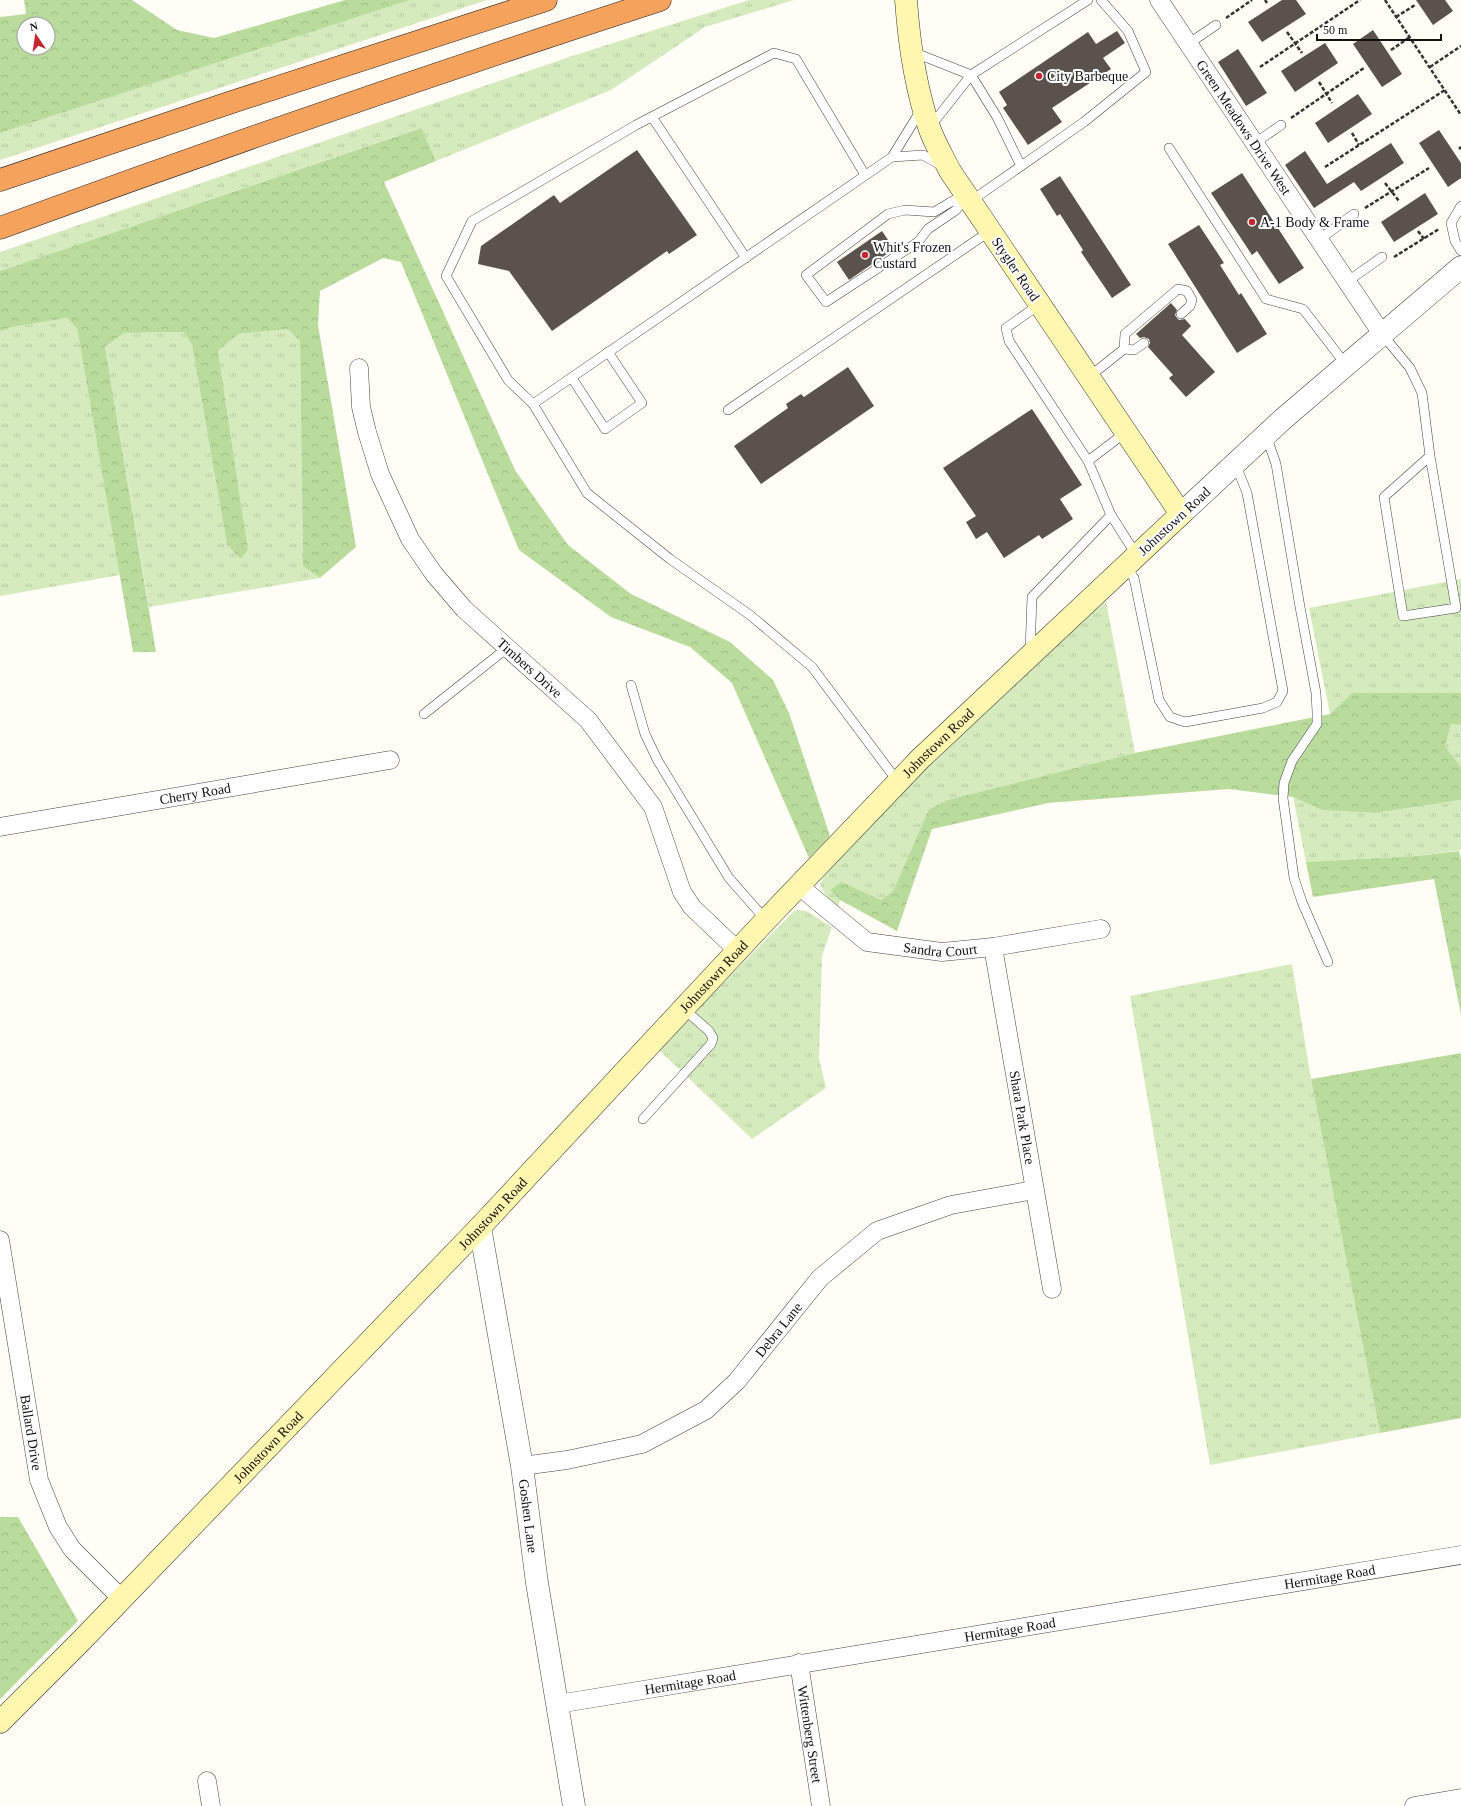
<svg xmlns="http://www.w3.org/2000/svg" width="1461" height="1806" font-family="Georgia,serif">
	<defs>
		<pattern id="grass-tufts" width="24" height="20" patternUnits="userSpaceOnUse"><rect width="24" height="20" fill="#d5ebbd"/><path d="M3 7l-1-3M5 7V3M7 7l1-3M15 17l-1-3M17 17v-4M19 17l1-3" fill="none" stroke="#b6c8a1"/></pattern>
		<pattern id="forest-crowns" width="20" height="18" patternUnits="userSpaceOnUse"><rect width="20" height="18" fill="#b9dc9c"/><path d="M2 6a3 3 0 1 1 6 0M12 15a3 3 0 1 1 6 0" fill="none" stroke="#9ebc85"/></pattern>
	</defs>
	<rect width="100%" height="100%" fill="#fffdf5"/>
	<g fill="url(#grass-tufts)">
		<polygon points="410,0 487,0 0,160 0,133"/>
		<polygon points="749,0 794,0 705,27 611,90 436,161 420,128 0,271 0,252 572,56"/>
		<polygon points="67,318 77,328 120,575 0,596 0,331 13,327"/>
		<polygon points="288,329 300,341 303,566 320,578 149,607 105,347 124,333 184,332 192,345 227,545 241,559 248,550 218,351 238,334"/>
		<polygon points="1461,579 1461,693 1352,693 1330,714 1309,608"/>
		<polygon points="1106,601 1135,753 947,800 929,809 893,891 881,901 841,882 830,890 840,900 837,910 825,894 820,884 825,875 904,788 969,724"/>
		<polygon points="1451,724 1461,725 1461,767 1445,746"/>
		<polygon points="1293,797 1322,810 1375,813 1461,800 1461,850 1417,856 1306,862"/>
		<polygon points="795,910 806,911 832,927 822,956 819,1058 826,1088 752,1139 658,1049"/>
		<polygon points="1292,964 1311,1079 1380,1433 1210,1465 1130,996"/>
	</g>
	<g fill="url(#forest-crowns)" fill-rule="evenodd">
		<path d="M24 0H132L177 30 214 38 345 0H410L0 133V17L26 14ZM24 24H48V48H24Z"/>
		<polygon points="421,128 436,161 384,182 515,470 568,545 631,594 730,642 773,680 789,713 830,836 809,858 732,683 690,647 611,617 519,550 401,262 383,258 320,291 318,325 356,547 320,578 303,566 300,341 288,329 238,334 218,351 248,550 241,559 227,545 192,345 184,332 124,333 105,347 156,652 133,652 77,328 67,318 13,327 0,331 0,271"/>
		<polygon points="1352,693 1461,693 1461,725 1451,724 1445,746 1461,767 1461,800 1375,813 1322,810 1293,797 1229,789 1048,803 932,829 897,931 840,900 830,890 841,882 881,900 893,891 929,809 947,800 1135,753 1330,714"/>
		<polygon points="1459,851 1461,860 1461,1015 1434,879 1313,897 1306,862 1417,856"/>
		<polygon points="1461,1053 1461,1418 1380,1433 1311,1079"/>
		<polygon points="0,1517 18,1517 78,1621 0,1699"/>
	</g>
	<g fill="#5a524d">
		<polygon points="1282,0 1296,0 1306,14 1262,42 1248,22"/>
		<polygon points="1416,0 1445,0 1453,11 1433,25"/>
		<polygon points="1373,30 1402,74 1382,87 1353,44"/>
		<polygon points="1117,31 1125,43 1103,58 1111,69 1052,108 1062,122 1028,145 1003,108 1007,105 999,92 1088,32 1096,44"/>
		<polygon points="1325,43 1338,63 1295,92 1281,71"/>
		<polygon points="1238,49 1267,93 1246,106 1218,62"/>
		<polygon points="1358,94 1372,114 1328,143 1315,123"/>
		<polygon points="1439,130 1461,163 1461,178 1448,187 1419,143"/>
		<polygon points="1391,143 1404,163 1361,191 1354,182 1314,208 1285,165 1305,151 1327,184"/>
		<polygon points="637,150 697,235 669,254 667,251 552,331 509,271 478,264 481,246 554,195 560,203"/>
		<polygon points="1242,173 1304,268 1279,284 1257,251 1252,255 1211,193"/>
		<polygon points="1060,176 1131,285 1112,298 1081,252 1083,250 1060,214 1057,216 1040,189"/>
		<polygon points="1425,193 1438,214 1394,242 1381,222"/>
		<polygon points="1199,225 1224,263 1220,265 1239,295 1241,293 1267,334 1237,353 1168,244"/>
		<polygon points="882,231 894,249 849,280 837,262"/>
		<polygon points="1171,303 1177,310 1175,315 1177,318 1179,320 1185,319 1191,326 1182,335 1215,372 1186,397 1169,378 1173,375 1148,347 1150,343 1149,339 1144,337 1140,338 1136,334"/>
		<polygon points="848,367 874,406 761,484 734,446 788,408 786,404 801,394 804,397"/>
		<polygon points="1032,409 1082,485 1060,499 1073,519 1042,539 1039,535 1004,558 987,532 976,539 966,522 976,516 943,468"/>
	</g>
	<g fill="none" stroke-linecap="round" stroke-linejoin="round">
		<defs>
			<g id="service">
				<polyline points="1188,44 1216,25"/>
				<polyline points="913,52 971,75 997,117 1021,166"/>
				<polyline points="652,117 746,258"/>
				<polyline points="930,127 971,75 1088,0"/>
				<polyline points="1255,143 1281,125"/>
				<polyline points="1169,148 1266,299 1303,309 1346,365"/>
				<polyline points="892,157 923,155 942,166"/>
				<polyline points="865,175 796,59 774,53 636,125 472,221 446,276 508,380 533,404 892,157 921,110"/>
				<polyline points="955,200 959,206 956,210 928,229 918,242 826,302 806,275 888,214 905,210 934,212 966,193"/>
				<polyline points="971,201 1084,122 1146,72 1128,31 1101,0"/>
				<polyline points="1461,206 1451,223 1455,241 1461,251"/>
				<polyline points="1320,239 1354,214"/>
				<polyline points="1348,281 1382,257"/>
				<polyline points="1040,304 1006,328 1009,341 1088,461 1111,515"/>
				<polyline points="1382,334 1410,368 1422,393 1430,456 1384,497 1403,616 1456,608 1430,456"/>
				<polyline points="1144,343 1134,350 1124,349 1125,334 1178,289 1187,291 1192,300 1190,306 1181,314"/>
				<polyline points="1089,377 1124,349"/>
				<polyline points="572,378 605,429 642,403 608,352"/>
				<polyline points="533,404 587,493 670,559 750,615 812,667 898,782"/>
				<polyline points="728,410 990,231"/>
				<polyline points="1266,435 1276,464 1300,607 1316,693 1317,712 1317,724 1292,761 1284,783 1283,798 1294,878 1302,902 1328,962"/>
				<polyline points="1088,461 1126,432"/>
				<polyline points="1126,566 1134,578 1159,700 1170,717 1185,722 1263,708 1277,702 1283,691 1247,493 1235,463"/>
				<polyline points="1030,652 1032,597 1111,515 1137,556"/>
				<polyline points="631,685 645,734 658,761 729,878 766,920"/>
				<polyline points="424,714 507,648"/>
				<polyline points="643,1119 711,1044 713,1038 709,1031 684,1009"/>
			</g>
			<g id="minor">
				<path id="s1" d="M1159 0 1382 334"/>
				<path id="s2" d="M359 368 361 407 367 432 380 474 410 539 434 574 464 609 588 720 653 807 682 892 692 907 738 951"/>
				<path id="s3" d="M0 827 390 760"/>
				<path id="s4" d="M799 886 867 942 942 952 993 947 1101 929"/>
				<path id="s5" d="M993 947 1052 1289"/>
				<path id="s6" d="M0 1240 39 1480 58 1527 72 1549 121 1598"/>
				<path id="s7" d="M522 1466 567 1460 642 1444 706 1410 737 1381 820 1278 877 1231 951 1205 1034 1190"/>
				<path id="s8" d="M799 1663 821 1806"/>
				<path id="s9" d="M558 1704 1461 1555"/>
				<polyline points="207,1781 211,1806"/>
				<polyline points="1414,1806 1461,1798"/>
			</g>
			<g id="tertiary">
				<polyline points="1181,514 1283,419 1461,267"/>
				<path id="s10" d="M480 1227 522 1466 537 1583 574 1806"/>
			</g>
			<g id="secondary">
				<path id="s11" d="M0 1722 82 1640 480 1227 766 920 920 759 1181 514 950 171C943 157 934 142 929 127 915 86 909 42 906 0"/>
			</g>
			<g id="motorway">
				<polyline points="0,180 232,102 546,0"/>
				<path d="M0 228C218 148 438 72 660 0"/>
			</g>
		</defs>
		<use href="#service" stroke="#444" stroke-width="10"/>
		<use href="#minor" stroke="#444" stroke-width="19"/>
		<use href="#tertiary" stroke="#444" stroke-width="23"/>
		<use href="#secondary" stroke="#333" stroke-width="23"/>
		<use href="#motorway" stroke="#222" stroke-width="23"/>
		<g stroke="#333" stroke-width="2.5" stroke-dasharray="4 2" stroke-linecap="butt">
			<polyline points="1265,0 1267,3"/>
			<polyline points="1385,0 1461,115"/>
			<polyline points="1396,17 1415,5"/>
			<polyline points="1226,18 1252,0"/>
			<polyline points="1287,32 1302,53"/>
			<polyline points="1391,50 1410,37"/>
			<polyline points="1260,67 1360,0"/>
			<polyline points="1430,67 1461,46"/>
			<polyline points="1319,82 1332,103"/>
			<polyline points="1291,118 1364,68"/>
			<polyline points="1352,133 1359,145"/>
			<polyline points="1459,149 1461,147"/>
			<polyline points="1325,167 1445,90"/>
			<polyline points="1385,183 1399,201"/>
			<polyline points="1365,208 1429,168"/>
			<polyline points="1418,231 1424,239"/>
			<polyline points="1394,257 1439,229"/>
		</g>
		<use href="#service" stroke="#fff" stroke-width="9"/>
		<use href="#minor" stroke="#fff" stroke-width="18"/>
		<use href="#tertiary" stroke="#fff" stroke-width="22"/>
		<use href="#secondary" stroke="#fff6b0" stroke-width="22"/>
		<use href="#motorway" stroke="#f5a25d" stroke-width="22"/>
	</g>
	<g fill="#c4262e" stroke="#fff" stroke-width="1.5">
		<circle cx="1039" cy="76" r="4"/>
		<circle cx="1252" cy="222" r="4"/>
		<circle cx="865" cy="255" r="4"/>
	</g>
	<g text-anchor="middle" stroke-width="4" stroke-linejoin="round" paint-order="stroke">
		<g font-size="14" fill="#111" stroke="#fff" text-anchor="start">
			<text x="1047" y="81">City Barbeque</text>
			<text x="1260" y="227">A-1 Body &amp; Frame</text>
			<text x="873" y="252">Whit's Frozen<tspan x="873" dy="16">Custard</tspan></text>
		</g>
		<g font-size="14" fill="#111" stroke="#fff">
			<text dy="5" stroke="none"><textPath href="#s1" startOffset="153">Green Meadows Drive West</textPath></text>
			<text transform="translate(1016 269) rotate(56)" y="5">Stygler Road</text>
			<text transform="translate(1174 521) rotate(-43)" y="5">Johnstown Road</text>
			<text dy="5" stroke="none"><textPath href="#s2" startOffset="357">Timbers Drive</textPath></text>
			<text dy="5" stroke="none"><textPath href="#s11" startOffset="1356">Johnstown Road</textPath></text>
			<text dy="5" stroke="none"><textPath href="#s3" startOffset="198">Cherry Road</textPath></text>
			<text dy="5" stroke="none"><textPath href="#s4" startOffset="162">Sandra Court</textPath></text>
			<text dy="5" stroke="none"><textPath href="#s11" startOffset="1032">Johnstown Road</textPath></text>
			<text dy="5" stroke="none"><textPath href="#s5" startOffset="173">Shara Park Place</textPath></text>
			<text dy="5" stroke="none"><textPath href="#s11" startOffset="708">Johnstown Road</textPath></text>
			<text dy="5" stroke="none"><textPath href="#s7" startOffset="303">Debra Lane</textPath></text>
			<text dy="5" stroke="none"><textPath href="#s6" startOffset="195">Ballard Drive</textPath></text>
			<text dy="5" stroke="none"><textPath href="#s11" startOffset="384">Johnstown Road</textPath></text>
			<text dy="5" stroke="none"><textPath href="#s10" startOffset="293">Goshen Lane</textPath></text>
			<text dy="5" stroke="none"><textPath href="#s9" startOffset="782">Hermitage Road</textPath></text>
			<text dy="5" stroke="none"><textPath href="#s9" startOffset="458">Hermitage Road</textPath></text>
			<text dy="5" stroke="none"><textPath href="#s9" startOffset="134">Hermitage Road</textPath></text>
			<text dy="5" stroke="none"><textPath href="#s8" startOffset="72">Wittenberg Street</textPath></text>
		</g>
	</g>
	<g transform="translate(36 36) rotate(347)"><circle r="19" fill="#ffffff" stroke="#a0a0a0"/>
	<path d="M0-3L7 15L0 10L-7 15Z" fill="#c4262e"/>
	<text y="-6" font-size="11" font-weight="bold" text-anchor="middle" fill="#111111">N</text>
	</g>
	<path d="M1317 34v6h124v-6" fill="none" stroke="#111111" stroke-width="2"/>
	<text x="1323" y="34" font-size="12" fill="#111111" stroke="#ffffff" stroke-width="3" paint-order="stroke">50 m</text>
</svg>
